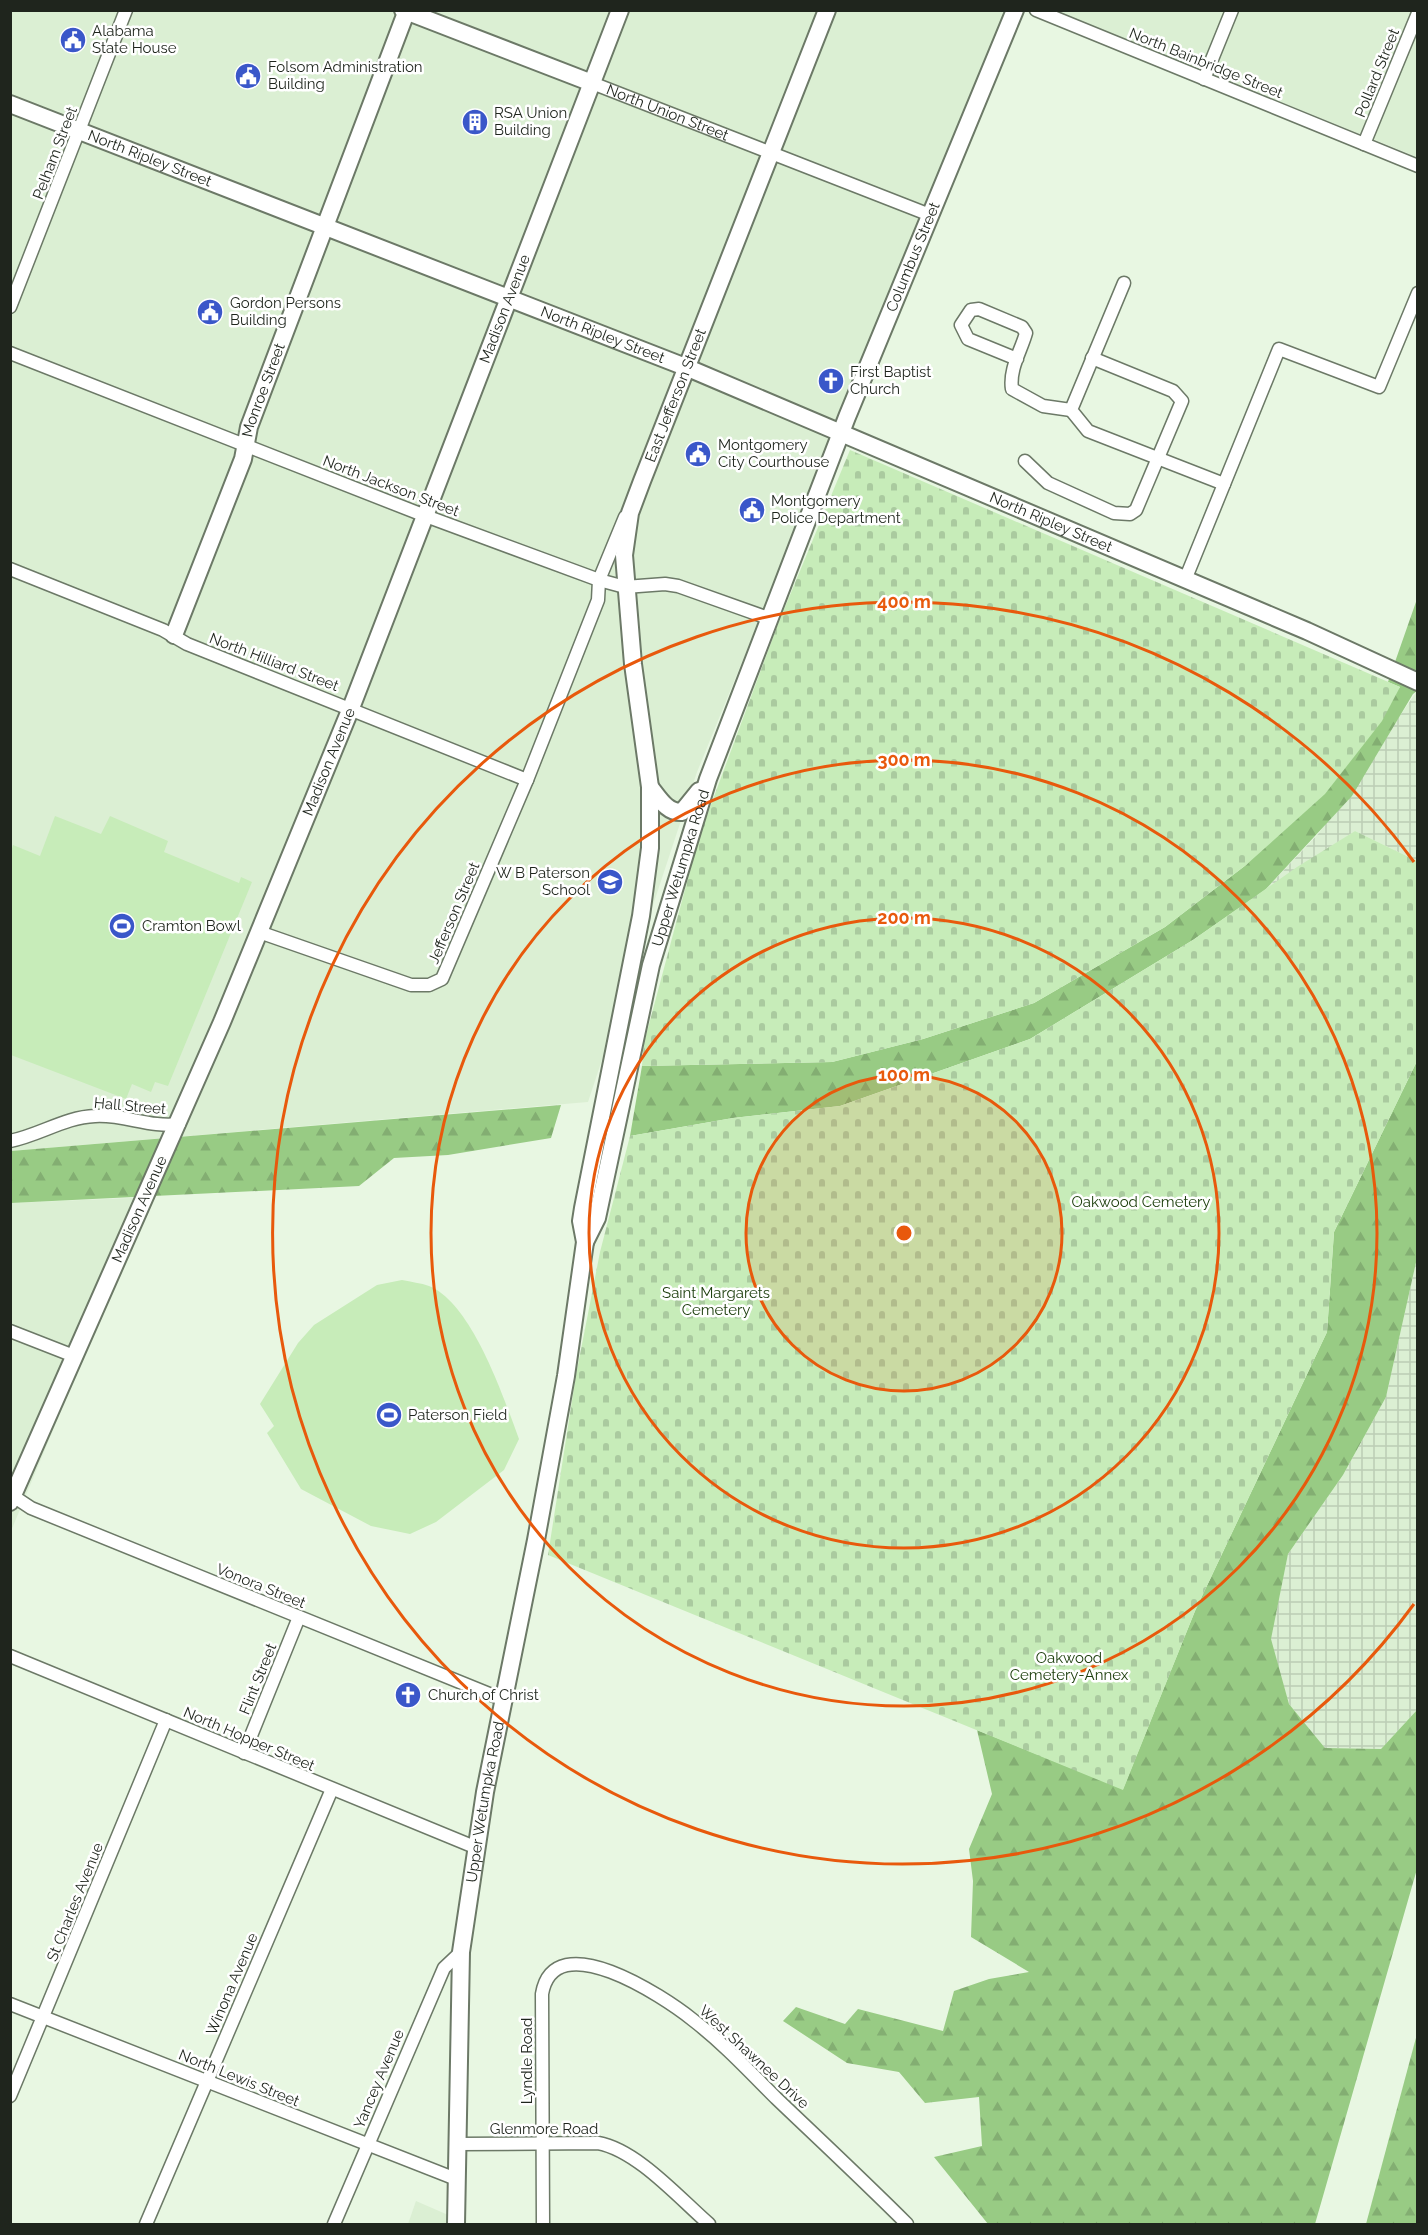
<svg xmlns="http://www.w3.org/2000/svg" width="1428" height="2235" font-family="Raleway,sans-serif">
	<defs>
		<pattern id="industrial-grid" width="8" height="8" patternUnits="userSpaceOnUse" patternTransform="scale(1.5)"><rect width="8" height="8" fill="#dbefd3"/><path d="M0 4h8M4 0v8" fill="none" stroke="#bccdb5"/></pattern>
		<pattern id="forest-firs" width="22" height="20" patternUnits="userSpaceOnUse" patternTransform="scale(1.5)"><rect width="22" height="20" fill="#98cb84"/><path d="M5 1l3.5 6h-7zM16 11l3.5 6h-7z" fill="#83ae72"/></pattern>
		<pattern id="cemetery-stones" width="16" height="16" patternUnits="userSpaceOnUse" patternTransform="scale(1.5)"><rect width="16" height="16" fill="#c7ecb9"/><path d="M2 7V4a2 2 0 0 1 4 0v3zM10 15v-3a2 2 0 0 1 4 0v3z" fill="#aaca9f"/></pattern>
	</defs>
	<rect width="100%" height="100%" fill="#e8f7e2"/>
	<g fill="#dbefd3">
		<polygon points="11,11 1008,11 697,772 588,1102 11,1151"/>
		<polygon points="1056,11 1417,11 1417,157"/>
		<polygon points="155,1197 61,1411 11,1531 11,1203"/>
		<polygon points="416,2201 462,2221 462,2224 408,2224"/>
	</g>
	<g fill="url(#industrial-grid)">
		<polygon points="1417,691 1417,861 1355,831 1265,890 1319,833"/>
		<polygon points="1417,1258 1417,1710 1381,1749 1325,1748 1289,1704 1270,1640 1288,1554 1343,1475 1386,1397"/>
	</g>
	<g fill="url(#forest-firs)">
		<polygon points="1417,599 1417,691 1413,694 1352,796 1265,890 1193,940 1030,1039 840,1106 733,1118 630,1136 642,1066 832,1062 923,1039 1034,1003 1165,927 1246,865 1400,687 1388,682"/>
		<polygon points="1417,1061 1417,1258 1386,1397 1343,1475 1288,1554 1271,1639 1289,1704 1325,1748 1381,1749 1417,1710 1417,1869 1315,2224 988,2224 934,2157 982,2146 979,2097 925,2103 899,2072 847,2063 783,2021 796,2007 845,2024 858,2009 943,2031 954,1991 989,1979 1029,1972 971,1937 973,1881 969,1849 992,1794 977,1730 1123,1789 1195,1611 1327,1332 1334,1232"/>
		<polygon points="561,1105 551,1138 448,1155 394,1158 359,1186 11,1203 11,1151"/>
		<polygon points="1417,2034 1417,2224 1366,2224"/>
	</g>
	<g fill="url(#cemetery-stones)">
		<polygon points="850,450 1400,687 1382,721 1325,794 1246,865 1165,927 1034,1003 923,1039 832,1062 642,1066 644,1043 699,837 778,624"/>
		<polygon points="1355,831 1417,861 1417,1061 1334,1232 1327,1332 1195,1611 1123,1790 548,1555 576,1375 600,1252 630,1136 733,1118 840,1106 1030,1039 1193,940 1297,867"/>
	</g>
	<g fill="#c7ecb9">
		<polygon points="55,816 101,834 110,816 168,841 164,852 239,883 241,877 252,882 168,1086 155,1082 151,1092 132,1084 126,1099 11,1055 11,852 13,845 40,856"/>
		<path d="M402 1280C411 1282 421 1283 429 1286 472 1303 504 1398 519 1439L504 1470 436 1522 410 1534 371 1526 301 1489 267 1433 274 1426 260 1404 298 1343 314 1325 377 1285Z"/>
	</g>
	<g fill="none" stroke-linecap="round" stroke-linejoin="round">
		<defs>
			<g id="street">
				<polyline points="1036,10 1418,166"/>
				<polyline points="1204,79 1232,10"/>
				<path id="s1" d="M592 83 930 215"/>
				<polyline points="1364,144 1418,13"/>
				<polyline points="1124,283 1071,410 1088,431 1224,484"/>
				<polyline points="10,307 126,10"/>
				<polyline points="10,353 423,515 599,580 625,587 665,584 678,586 768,618"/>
				<path d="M1017 359 968 339 961 325 971 310 979 309 1022 327 1026 333C1021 351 1009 369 1012 389L1043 406 1071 410"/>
				<polyline points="1025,461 1048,483 1114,513 1130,514 1136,510 1182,401 1173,391 1092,358"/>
				<polyline points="10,569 163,630 187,644 527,780"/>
				<polyline points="1185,580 1279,349 1379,387 1418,293"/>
				<polyline points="259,932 411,985 429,985 442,979 527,780 598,600 599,580 625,517"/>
				<path d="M10 1141C40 1135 65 1117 95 1116 124 1114 150 1128 179 1124"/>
				<polyline points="10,1331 74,1356"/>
				<polyline points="10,1494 31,1508 504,1700"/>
				<polyline points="10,1656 477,1848"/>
				<polyline points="244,1753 299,1617"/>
				<polyline points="10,2004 456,2179"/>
				<polyline points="10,2096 166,1720"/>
				<path d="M458 2144 598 2143C637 2150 679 2198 709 2224"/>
				<polyline points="146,2224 332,1789"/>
				<polyline points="334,2224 444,1968 461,1952"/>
				<path d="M543 2224 542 1994C554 1924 663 1996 693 2020 723 2043 749 2071 776 2098 820 2140 864 2181 907 2224"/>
			</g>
			<g id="secondary">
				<polyline points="403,10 592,83"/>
				<path id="s2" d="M10 104 688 368 1307 631 1418 682"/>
				<path id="s3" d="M174 635 243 459 249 427 407 10"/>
				<path d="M650 787C659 798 667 813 682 812L699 791"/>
				<path id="s4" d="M585 1242 597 1218 651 965 708 779 847 417 1015 10"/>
				<path id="s5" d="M10 1502 222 1022 351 708 620 10"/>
				<path id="s6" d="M456 2224 461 1952 485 1792 536 1540 566 1376 585 1242 581 1221 583 1208 641 916 650 848V787L633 664 624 555 630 513 642 481 827 10"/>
			</g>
		</defs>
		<use href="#street" stroke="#6c7967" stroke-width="15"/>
		<use href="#secondary" stroke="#6c7967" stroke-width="20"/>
		<use href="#street" stroke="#fff" stroke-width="12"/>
		<use href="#secondary" stroke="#fff" stroke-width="16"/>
	</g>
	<circle cx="904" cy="1233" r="158" fill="#e8590c" fill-opacity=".12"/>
	<g fill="none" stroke="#e8590c" stroke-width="3">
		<circle cx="904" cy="1233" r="158"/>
		<circle cx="904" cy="1233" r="315"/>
		<circle cx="904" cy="1233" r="473"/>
		<path d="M1414 1604A631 631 0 1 1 1414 862"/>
	</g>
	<defs>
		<symbol id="civic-disc" viewBox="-11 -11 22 22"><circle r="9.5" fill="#3a57c9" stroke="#fff"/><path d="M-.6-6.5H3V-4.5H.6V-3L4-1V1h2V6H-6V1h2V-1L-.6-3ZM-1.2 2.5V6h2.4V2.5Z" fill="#fff"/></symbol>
		<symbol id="building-disc" viewBox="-11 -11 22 22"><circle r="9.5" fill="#3a57c9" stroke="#fff"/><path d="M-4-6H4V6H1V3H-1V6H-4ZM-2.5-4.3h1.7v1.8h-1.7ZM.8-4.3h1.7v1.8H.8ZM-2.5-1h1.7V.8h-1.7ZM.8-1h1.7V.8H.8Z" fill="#fff"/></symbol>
		<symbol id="church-disc" viewBox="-11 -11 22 22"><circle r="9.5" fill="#3a57c9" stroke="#fff"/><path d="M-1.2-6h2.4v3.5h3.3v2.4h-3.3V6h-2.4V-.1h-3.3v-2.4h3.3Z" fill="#fff"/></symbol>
		<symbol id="school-disc" viewBox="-11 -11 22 22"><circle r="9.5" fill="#3a57c9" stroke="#fff"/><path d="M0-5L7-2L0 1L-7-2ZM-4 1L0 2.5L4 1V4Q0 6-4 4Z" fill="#fff"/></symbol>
		<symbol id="stadium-disc" viewBox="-11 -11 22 22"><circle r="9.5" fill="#3a57c9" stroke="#fff"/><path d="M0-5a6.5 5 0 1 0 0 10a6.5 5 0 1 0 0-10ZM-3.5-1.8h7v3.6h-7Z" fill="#fff"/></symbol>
	</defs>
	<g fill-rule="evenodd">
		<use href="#civic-disc" x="58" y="25" width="30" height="30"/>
		<use href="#civic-disc" x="233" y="61" width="30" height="30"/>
		<use href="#building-disc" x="460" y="107" width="30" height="30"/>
		<use href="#civic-disc" x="195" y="297" width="30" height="30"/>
		<use href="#church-disc" x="816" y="366" width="30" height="30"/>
		<use href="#civic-disc" x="683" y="439" width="30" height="30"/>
		<use href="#civic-disc" x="737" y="495" width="30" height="30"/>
		<use href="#school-disc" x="595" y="867" width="30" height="30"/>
		<use href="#stadium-disc" x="107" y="911" width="30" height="30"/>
		<use href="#stadium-disc" x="374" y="1400" width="30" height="30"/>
		<use href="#church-disc" x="393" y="1680" width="30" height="30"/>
	</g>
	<g text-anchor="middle" stroke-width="5" stroke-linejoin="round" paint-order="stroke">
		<g font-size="15" fill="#1f251d" stroke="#fff" text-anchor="start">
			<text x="92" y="36">Alabama<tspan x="92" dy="17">State House</tspan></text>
			<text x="268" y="72">Folsom Administration<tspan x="268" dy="17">Building</tspan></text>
			<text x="494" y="118">RSA Union<tspan x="494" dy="17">Building</tspan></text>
			<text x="230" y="308">Gordon Persons<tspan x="230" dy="17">Building</tspan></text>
			<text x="850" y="377">First Baptist<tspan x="850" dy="17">Church</tspan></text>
			<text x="718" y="450">Montgomery<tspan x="718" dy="17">City Courthouse</tspan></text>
			<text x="771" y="506">Montgomery<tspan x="771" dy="17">Police Department</tspan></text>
			<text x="590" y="878" text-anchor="end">W B Paterson<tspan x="590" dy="17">School</tspan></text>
			<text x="142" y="931">Cramton Bowl</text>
			<text x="408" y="1420">Paterson Field</text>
			<text x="428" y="1700">Church of Christ</text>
		</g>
		<g font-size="15" fill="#1f251d" stroke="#fff">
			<text transform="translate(1206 63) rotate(22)" y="5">North Bainbridge Street</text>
			<text transform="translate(1377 73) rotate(-68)" y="5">Pollard Street</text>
			<text dy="5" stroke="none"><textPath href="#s1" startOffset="81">North Union Street</textPath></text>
			<text transform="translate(55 153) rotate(-69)" y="5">Pelham Street</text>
			<text dy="5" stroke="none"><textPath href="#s2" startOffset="150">North Ripley Street</textPath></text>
			<text dy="5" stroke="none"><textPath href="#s4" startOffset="1041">Columbus Street</textPath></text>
			<text dy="5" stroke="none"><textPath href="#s5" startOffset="1292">Madison Avenue</textPath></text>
			<text dy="5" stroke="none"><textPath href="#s2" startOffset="636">North Ripley Street</textPath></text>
			<text dy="5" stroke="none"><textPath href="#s3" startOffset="261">Monroe Street</textPath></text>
			<text dy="5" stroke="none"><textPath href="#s6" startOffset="1857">East Jefferson Street</textPath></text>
			<text transform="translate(391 486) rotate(21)" y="5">North Jackson Street</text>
			<text dy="5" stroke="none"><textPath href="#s2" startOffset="1122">North Ripley Street</textPath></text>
			<text transform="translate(274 662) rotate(21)" y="5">North Hilliard Street</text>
			<text dy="5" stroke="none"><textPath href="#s5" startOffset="806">Madison Avenue</textPath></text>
			<text dy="5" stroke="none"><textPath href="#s4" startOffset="387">Upper Wetumpka Road</textPath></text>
			<text transform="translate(454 913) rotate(-67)" y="5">Jefferson Street</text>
			<text transform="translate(130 1106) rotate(5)" y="5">Hall Street</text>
			<text dy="5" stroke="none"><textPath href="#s5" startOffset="320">Madison Avenue</textPath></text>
			<text transform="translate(261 1586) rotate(22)" y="5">Vonora Street</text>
			<text transform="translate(258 1679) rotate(-68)" y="5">Flint Street</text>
			<text transform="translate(249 1739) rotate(23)" y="5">North Hopper Street</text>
			<text dy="5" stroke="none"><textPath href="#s6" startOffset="424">Upper Wetumpka Road</textPath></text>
			<text transform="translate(75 1902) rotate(-68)" y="5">St Charles Avenue</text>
			<text transform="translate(232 1984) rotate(-67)" y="5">Winona Avenue</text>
			<text transform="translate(754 2057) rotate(43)" y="5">West Shawnee Drive</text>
			<text transform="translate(527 2061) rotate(-90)" y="5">Lyndle Road</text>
			<text transform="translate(239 2078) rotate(22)" y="5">North Lewis Street</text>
			<text transform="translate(379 2079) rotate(-67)" y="5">Yancey Avenue</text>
			<text x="544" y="2134">Glenmore Road</text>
		</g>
		<g font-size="15" fill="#1f400f" stroke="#fff">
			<text x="1141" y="1207">Oakwood Cemetery</text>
			<text x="716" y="1298">Saint Margarets<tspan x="716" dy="17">Cemetery</tspan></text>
			<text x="1069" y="1663">Oakwood<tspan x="1069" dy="17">Cemetery-Annex</tspan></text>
		</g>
	</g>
	<circle cx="904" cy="1233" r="9" fill="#e8590c" stroke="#fff" stroke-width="3"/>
	<g font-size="18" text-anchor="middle" font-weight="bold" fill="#e8590c" stroke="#fff" stroke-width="5" stroke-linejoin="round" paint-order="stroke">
		<text x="904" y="608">400 m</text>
		<text x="904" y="766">300 m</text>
		<text x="904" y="924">200 m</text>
		<text x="904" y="1081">100 m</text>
	</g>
	<rect width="1428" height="2235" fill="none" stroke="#1f251d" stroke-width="24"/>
</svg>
